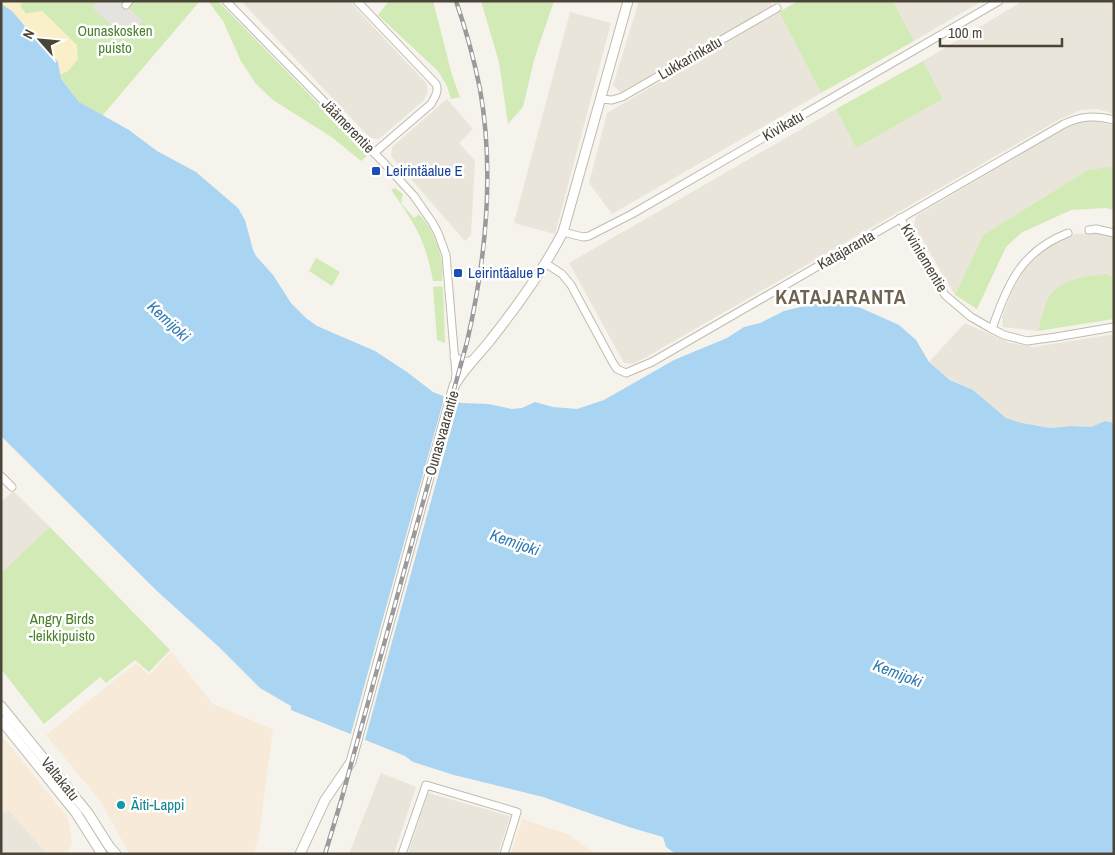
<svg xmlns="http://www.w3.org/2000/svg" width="1115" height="855" font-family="'Archivo Narrow',sans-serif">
	<rect width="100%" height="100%" fill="#f6f3ec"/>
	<g fill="#eae5da">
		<polygon points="241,1 349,1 426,83 428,92 424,100 379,139 370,138"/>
		<polygon points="639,1 770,1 773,7 620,92 613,85"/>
		<polygon points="893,1 982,1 914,41"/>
		<polygon points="1023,1 1114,1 1114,114 1098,109 1081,110 1060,119 634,364 624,363 569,263 836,109 856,148 943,99 923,61"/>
		<polygon points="570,12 611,23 555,234 514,223"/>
		<polygon points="779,12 821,93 612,214 589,183 607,113"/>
		<polygon points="447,99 473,129 459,143 475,161 471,235 465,241 391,156 392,147"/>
		<polygon points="1093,121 1114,125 1114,166 1088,170 983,235 955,295 914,226 916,216 1062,130 1077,123"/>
		<polygon points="1089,233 1103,234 1114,237 1114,277 1107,274 1044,311 1038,331 1003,327 1002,317 1012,291 1026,267 1043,251 1057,241 1074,234"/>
		<polygon points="965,323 1010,343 1034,347 1114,334 1114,423 1105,421 1091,427 1071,426 1050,428 1022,423 1006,418 973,390 951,380 929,362"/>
		<polygon points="13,491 50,527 1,573 1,502"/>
		<polygon points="381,773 416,787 394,854 349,854"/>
		<polygon points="428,793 510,816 498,854 408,854"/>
		<polygon points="8,809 47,854 1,854 1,815"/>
	</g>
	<g fill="#f7ead8">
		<polygon points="171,652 213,704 273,729 259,835 254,854 129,853 101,802 46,735 136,663 149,675"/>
		<polygon points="1,735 68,818 72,843 67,854 47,854 8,810 1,815"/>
		<polygon points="522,819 567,834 596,854 511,854"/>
	</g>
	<g fill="#d2eab5">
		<polygon points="23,1 198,1 199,2 102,116 79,102 61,79 59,75 68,71 58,27 42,11 26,14 20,6"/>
		<polygon points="208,1 218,1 333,119 367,156 361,161 333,138 273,100 256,84 241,61 223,21"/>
		<polygon points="389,1 433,1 452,75 460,97 451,99 447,86 438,71 378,15"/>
		<polygon points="481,1 554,1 534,60 523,107 508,124 499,62"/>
		<polygon points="798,1 893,1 914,41 821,93 779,12"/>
		<polygon points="923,61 943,99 856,148 836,109"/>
		<polygon points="1114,166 1114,210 1106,208 1071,210 1021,233 1006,247 977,309 955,295 983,235 1088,170"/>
		<path d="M395 188 403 194 401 203 414 218 419 214C435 230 445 259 442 281H433C426 241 414 222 391 190Z"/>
		<polygon points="316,258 340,272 332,286 309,271"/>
		<path d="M1107 274 1114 277V319L1038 331C1041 321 1043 310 1047 301 1057 279 1087 276 1107 274Z"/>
		<polygon points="441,286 443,287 445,343 437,340 433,287"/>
		<polygon points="50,527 170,650 149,672 135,660 106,683 100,677 44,724 1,669 1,573"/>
	</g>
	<path fill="#f9efc9" d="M1 1H23L20 6 26 14 42 11 77 45 78 59 68 71 59 75C58 64 57 58 47 52L27 27 12 11 3 5 1 6Z"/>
	<polygon fill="#e5e3e0" points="98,1 121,1 143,21 126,39 92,7"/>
	<polygon fill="#a9d4f2" points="3,5 12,11 47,52 53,56 58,62 61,79 79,102 129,130 157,151 196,172 238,208 245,220 253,250 256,256 273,275 291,303 306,318 317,326 375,351 407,372 433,392 461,403 488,404 512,409 522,408 535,402 553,407 577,409 604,400 674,360 727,338 744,327 760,323 784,311 825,301 836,302 861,308 899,325 916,340 929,362 950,380 973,390 1006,418 1022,423 1050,428 1071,426 1091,427 1105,421 1114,423 1114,854 676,854 666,847 663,837 632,828 543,797 454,775 413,762 405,756 291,710 291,706 260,688 220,648 157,591 1,436 1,6"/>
	<polygon fill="#f6f3ec" points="445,395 459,400 364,743 350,737"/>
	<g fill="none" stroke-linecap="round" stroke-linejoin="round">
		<defs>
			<g id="minor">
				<polyline points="226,1 385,164 414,196 432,222 438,233 446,255 456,374 455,383"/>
				<path d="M357 1 436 84C439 91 435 97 431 104L374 153"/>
				<polyline points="126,5 129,1"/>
				<polyline points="600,99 612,100 622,97 777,8"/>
				<polyline points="900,218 945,295 971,317 992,329 1004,335 1027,341 1056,337 1114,327"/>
				<polyline points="1089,230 1096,229 1114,233"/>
				<polyline points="563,232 583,237 589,236 632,214 999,1"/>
				<path d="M545 263 562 274 571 285 613 363 617 369 626 373 652 362 1064 124C1081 116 1095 115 1114 120"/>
				<path d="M992 329C1007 285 1021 251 1068 233"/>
				<path d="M454 356C461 362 467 363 474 359"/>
				<polyline points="1,476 12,487"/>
				<polyline points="402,854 426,785 517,812 504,854"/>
			</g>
			<g id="tertiary">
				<polyline points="1,706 88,813 109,846 116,854"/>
				<polyline points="1,720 76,813 102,854"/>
				<path d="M300 854 325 800 351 762 454 386C464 368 480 354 492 338 518 305 544 269 563 232L628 1"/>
			</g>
		</defs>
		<use href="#minor" stroke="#c2bbae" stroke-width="9"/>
		<use href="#tertiary" stroke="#c2bbae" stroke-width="11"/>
		<use href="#minor" stroke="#fff" stroke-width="7"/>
		<use href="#tertiary" stroke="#fff" stroke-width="9"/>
		<defs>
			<path id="rail" d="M325 854 341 801 467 342C486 259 495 174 480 89 474 59 466 30 456 1"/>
		</defs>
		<use href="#rail" stroke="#9a9a9a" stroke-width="4.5"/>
		<use href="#rail" stroke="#fff" stroke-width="2.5" stroke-dasharray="8" stroke-linecap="butt"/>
	</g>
	<g fill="#1a4fb4" stroke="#fff" stroke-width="2">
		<rect x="371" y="166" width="10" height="10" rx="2.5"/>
		<rect x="453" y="268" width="10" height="10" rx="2.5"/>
	</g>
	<circle fill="#0f9aa8" stroke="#fff" stroke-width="2" cx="121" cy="805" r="5"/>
	<g text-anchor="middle" stroke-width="5" stroke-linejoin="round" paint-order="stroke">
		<g font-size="15" fill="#4a7f2a" stroke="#fff">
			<text x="115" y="36">Ounaskosken<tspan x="115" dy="17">puisto</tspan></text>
			<text x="62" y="624">Angry Birds<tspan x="62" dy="17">-leikkipuisto</tspan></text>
		</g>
		<g font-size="15" fill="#4b4439" stroke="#fff">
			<text transform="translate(690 58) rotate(-30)" y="5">Lukkarinkatu</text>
			<text transform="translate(348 126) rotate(46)" y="5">Jäämerentie</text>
			<text transform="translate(783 126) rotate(-30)" y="5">Kivikatu</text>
			<text transform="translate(846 250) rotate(-30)" y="5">Katajaranta</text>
			<text transform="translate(924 258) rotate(59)" y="5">Kiviniementie</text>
			<text transform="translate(442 433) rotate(-74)" y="5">Ounasvaarantie</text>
			<text transform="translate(60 779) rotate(51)" y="5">Valtakatu</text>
		</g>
		<g font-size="15" fill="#164399" stroke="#fff" text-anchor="start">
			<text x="386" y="176">Leirintäalue E</text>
			<text x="468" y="278">Leirintäalue P</text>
		</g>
		<g font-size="15" fill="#0d838f" stroke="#fff" text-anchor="start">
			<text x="131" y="810">Äiti-Lappi</text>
		</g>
		<g font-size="16" font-style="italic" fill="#2e7ab2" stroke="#fff">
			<text transform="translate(169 321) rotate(43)" y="6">Kemijoki</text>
			<text transform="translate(515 542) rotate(19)" y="6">Kemijoki</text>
			<text transform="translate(898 673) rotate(21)" y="6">Kemijoki</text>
		</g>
		<g font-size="20" font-weight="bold" letter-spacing="1" fill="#6e6250" stroke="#fff">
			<text x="841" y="304">KATAJARANTA</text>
		</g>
	</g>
	<rect width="1115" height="855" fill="none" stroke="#4b4439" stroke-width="5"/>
	<g transform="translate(40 40) rotate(297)" stroke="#ffffff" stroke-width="4" paint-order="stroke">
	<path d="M0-4L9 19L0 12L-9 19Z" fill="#4b4439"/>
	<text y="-8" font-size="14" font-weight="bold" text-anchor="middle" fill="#4b4439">N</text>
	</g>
	<path d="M940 38v8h122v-8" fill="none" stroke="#4b4439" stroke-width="2.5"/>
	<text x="948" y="38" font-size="15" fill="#4b4439" stroke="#ffffff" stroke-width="4" paint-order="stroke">100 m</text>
</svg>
